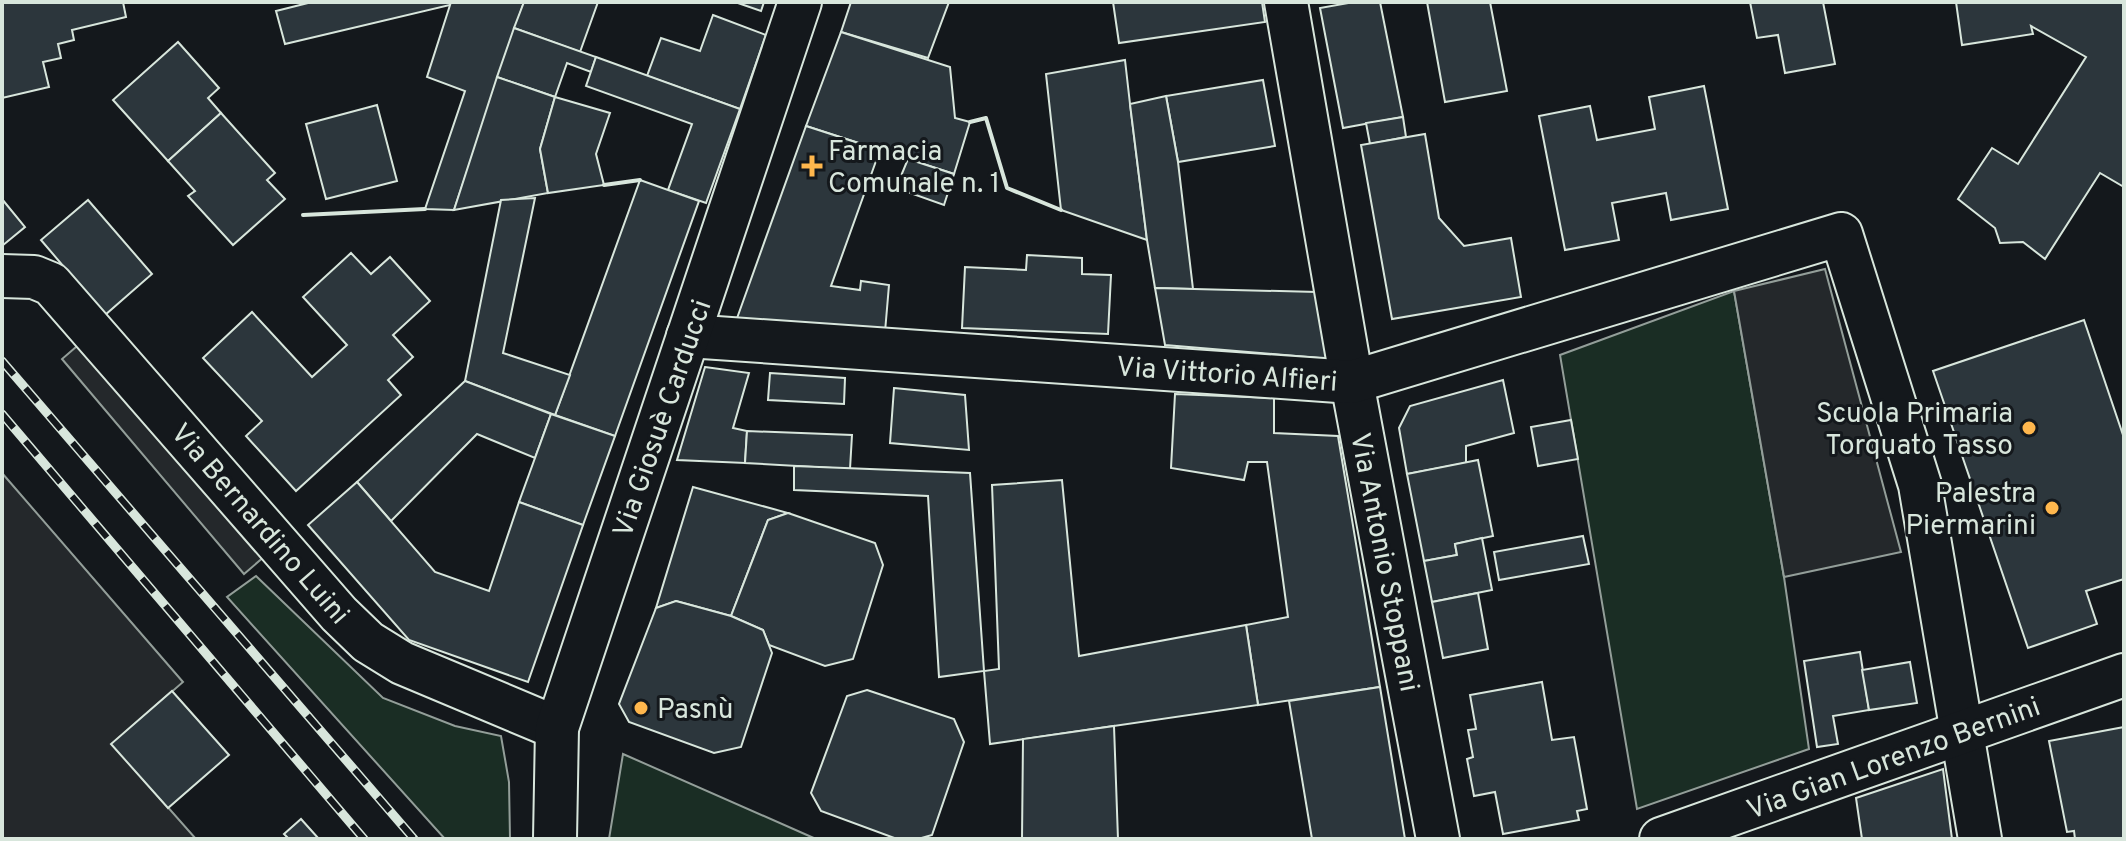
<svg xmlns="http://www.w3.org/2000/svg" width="2126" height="841" font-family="Overpass,sans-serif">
	<rect width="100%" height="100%" fill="#14181c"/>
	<g fill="#1a2d24" stroke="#939e99" stroke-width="2">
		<polygon points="1734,291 1784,577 1809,749 1637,809 1560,355"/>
		<polygon points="256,576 383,698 455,726 501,736 509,782 510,839 445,839 227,597"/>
		<polygon points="623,754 816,839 609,839"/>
	</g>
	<g fill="#24282b" stroke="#939e99" stroke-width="2">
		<polygon points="1825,269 1901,552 1784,577 1734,291"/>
		<polygon points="83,341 265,556 244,574 62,359"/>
		<polygon points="2,473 183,682 112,744 196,839 2,839"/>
	</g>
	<g fill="#2c363c" stroke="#d8e6dc" stroke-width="2">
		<polygon points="2,2 123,2 126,17 72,30 74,40 58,44 61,58 43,62 49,87 2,98"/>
		<polygon points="312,2 451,2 450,5 285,44 276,11"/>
		<polygon points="451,2 524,2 454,210 425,209 465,91 427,77"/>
		<polygon points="524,2 598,2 580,52 514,28"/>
		<polygon points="735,2 764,2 761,11"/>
		<polygon points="851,2 949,2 928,58 841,32"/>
		<polygon points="1113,2 1262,2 1265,22 1119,43"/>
		<polygon points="1354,2 1380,2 1403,117 1343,128 1320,8"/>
		<polygon points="1427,2 1490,2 1507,91 1445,102"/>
		<polygon points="1750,2 1823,2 1835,64 1785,73 1778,35 1757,38"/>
		<polygon points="1956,2 2124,2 2124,187 2100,173 2045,259 2023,242 2000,243 1995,228 1958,199 1992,148 2018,164 2086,57 2031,26 2033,34 1962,45"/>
		<polygon points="713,15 766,35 740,109 647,76 661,38 700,51"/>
		<polygon points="514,28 596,57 591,72 567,63 555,97 497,77"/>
		<polygon points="841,32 950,67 955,118 970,122 954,174 806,126"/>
		<polygon points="178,42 219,88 208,98 221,113 168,161 113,100"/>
		<polygon points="596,57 740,109 706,203 668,190 692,124 586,86"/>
		<polygon points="1125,60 1130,104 1147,240 1061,210 1046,74"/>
		<polygon points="497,77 555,97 540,149 548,193 454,210"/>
		<polygon points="1263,80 1275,146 1178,162 1166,96"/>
		<polygon points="1704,86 1728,209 1671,220 1666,193 1612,203 1619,240 1565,250 1539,116 1590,106 1597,140 1655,129 1649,97"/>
		<polygon points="1166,96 1178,162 1193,289 1155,288 1147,240 1130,104"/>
		<polygon points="555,97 610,113 596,154 604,185 548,193 540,149"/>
		<polygon points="377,105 397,181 326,199 306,124"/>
		<polygon points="221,113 275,173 267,180 285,199 233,245 188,196 195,191 168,161"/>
		<polygon points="1403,117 1406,137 1370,144 1366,123"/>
		<polygon points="806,126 880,150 831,286 860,290 861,281 889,285 885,332 736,321"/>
		<polygon points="1425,134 1439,218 1464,246 1511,238 1521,297 1392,319 1361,145"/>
		<polygon points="908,159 954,174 944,205 896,188"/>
		<polygon points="640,180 699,201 615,436 555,415"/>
		<polygon points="535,198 503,353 570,375 555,415 465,381 501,200"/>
		<polygon points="2,199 25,227 2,246"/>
		<polygon points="88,200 152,274 105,315 41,240"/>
		<polygon points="351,253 371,274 390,257 430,301 393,335 413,357 388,380 401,395 296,491 246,436 262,421 203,358 252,312 312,377 347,345 303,297"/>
		<polygon points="1027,255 1082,258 1082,274 1111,275 1108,334 962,328 965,267 1026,270"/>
		<polygon points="1155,288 1317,292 1331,359 1165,345"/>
		<polygon points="2084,320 2124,438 2124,579 2086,591 2097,624 2028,648 1933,371"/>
		<polygon points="705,367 749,373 733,428 747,431 745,463 677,460"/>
		<polygon points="770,373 845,378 844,404 768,400"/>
		<polygon points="1503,380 1514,433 1466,446 1466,463 1407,474 1399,428 1410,406"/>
		<polygon points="465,381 551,414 535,458 477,434 391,521 357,482"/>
		<polygon points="894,388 965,395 969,450 890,443"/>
		<polygon points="1175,394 1274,398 1274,433 1338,436 1380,687 1258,705 1246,625 1288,617 1267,462 1248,462 1244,480 1171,468"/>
		<polygon points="551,414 615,436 583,525 519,502"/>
		<polygon points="1571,420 1578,459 1538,466 1531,427"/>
		<polygon points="747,431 852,435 850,469 745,463"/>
		<polygon points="1478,460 1493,536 1455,544 1457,555 1424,561 1407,474"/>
		<polygon points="794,466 970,473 984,671 939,677 928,496 794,490"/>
		<polygon points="1062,480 1079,656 1246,625 1258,705 990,744 984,671 999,669 992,485"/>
		<polygon points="357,482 435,572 489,591 519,502 583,525 528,682 409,640 308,525"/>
		<polygon points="693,487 788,513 768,520 731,616 676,601 656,608"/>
		<polygon points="788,513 875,543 883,565 853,659 825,666 769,645 763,630 731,616 768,520"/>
		<polygon points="1583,536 1589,564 1499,580 1494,552"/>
		<polygon points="1482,538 1492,590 1432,602 1424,561 1457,555 1455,544"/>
		<polygon points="1478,593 1488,649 1443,658 1432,602"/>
		<polygon points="676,601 731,616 763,630 772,653 741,747 714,753 629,722 619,704 656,608"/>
		<polygon points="1860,652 1869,710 1833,716 1838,744 1817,747 1804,661"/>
		<polygon points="1910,662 1917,703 1869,710 1862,670"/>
		<polygon points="1542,682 1552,740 1574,737 1587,809 1577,811 1579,820 1503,834 1495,792 1474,796 1467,759 1473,757 1468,730 1476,729 1470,695"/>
		<polygon points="1380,687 1405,839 1312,839 1289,701"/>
		<polygon points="867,690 954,719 964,742 932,835 918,839 897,839 821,811 811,793 847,696"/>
		<polygon points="172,691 229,755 168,808 111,744"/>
		<polygon points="1114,726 1118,839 1022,839 1023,739"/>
		<polygon points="2124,727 2124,839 2075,839 2074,831 2067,832 2049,741"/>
		<polygon points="1943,769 1952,839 1862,839 1856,798"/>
		<polygon points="301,819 319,839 289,839 284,834"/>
	</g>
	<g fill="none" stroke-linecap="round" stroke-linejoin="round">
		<defs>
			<g id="minor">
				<polyline points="1286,2 1352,382 1438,839"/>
				<polyline points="2,276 34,277 51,284 339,614 368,642 402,663 557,728"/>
				<polyline points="688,336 1352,382 1841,234 1920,485 1980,839"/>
				<polyline points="555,839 557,728 800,2"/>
				<polyline points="1661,839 2124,675"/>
			</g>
		</defs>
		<use href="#minor" stroke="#d8e6dc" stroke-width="46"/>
		<use href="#minor" stroke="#14181c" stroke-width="42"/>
		<defs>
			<g id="rail">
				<polyline points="2,361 414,839"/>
				<polyline points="2,414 364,839"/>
			</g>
		</defs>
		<use href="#rail" stroke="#d8e6dc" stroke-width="9"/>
		<use href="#rail" stroke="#14181c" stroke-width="6" stroke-dasharray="18" stroke-linecap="butt"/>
		<g stroke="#d8e6dc" stroke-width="4">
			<polyline points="970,122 986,118 1007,188 1061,210"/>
			<polyline points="604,185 640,180"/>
			<polyline points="303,215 425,209"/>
		</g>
	</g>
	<g fill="#ffb74d" stroke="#14181c" stroke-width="3">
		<path d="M808 154h8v8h8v8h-8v8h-8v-8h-8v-8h8z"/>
		<circle cx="2029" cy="428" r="8"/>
		<circle cx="2052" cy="508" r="8"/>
		<circle cx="641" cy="708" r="8"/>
	</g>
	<g text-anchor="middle" stroke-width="6" stroke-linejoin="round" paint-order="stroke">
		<g font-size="28" fill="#d8e6dc" stroke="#14181c" text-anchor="start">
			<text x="828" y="160">Farmacia<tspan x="828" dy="32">Comunale n. 1</tspan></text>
			<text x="2013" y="422" text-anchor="end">Scuola Primaria<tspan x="2013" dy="32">Torquato Tasso</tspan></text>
			<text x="2036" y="502" text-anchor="end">Palestra<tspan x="2036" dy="32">Piermarini</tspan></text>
			<text x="657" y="718">Pasnù</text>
		</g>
		<g font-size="28" fill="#d8e6dc" stroke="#14181c">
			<text transform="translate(1227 373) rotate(4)" y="10">Via Vittorio Alfieri</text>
			<text transform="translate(661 418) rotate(-71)" y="10">Via Giosuè Carducci</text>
			<text transform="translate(261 523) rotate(49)" y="10">Via Bernardino Luini</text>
			<text transform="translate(1386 562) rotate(79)" y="10">Via Antonio Stoppani</text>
			<text transform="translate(1893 757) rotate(-20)" y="10">Via Gian Lorenzo Bernini</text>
		</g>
	</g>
	<rect width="2126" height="841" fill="none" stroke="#d8e6dc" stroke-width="8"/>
</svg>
